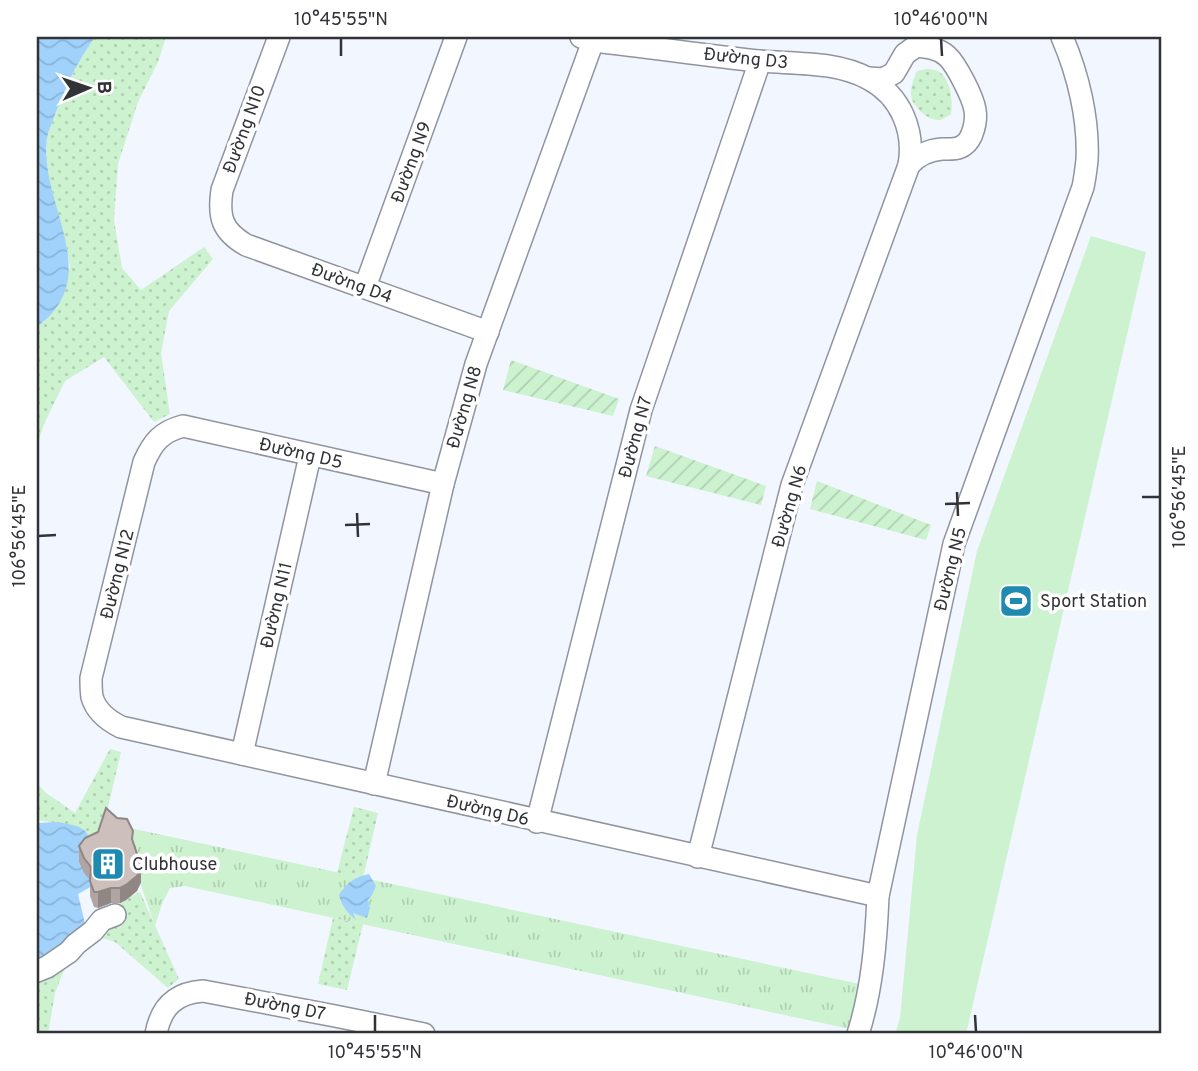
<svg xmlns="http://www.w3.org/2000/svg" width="1198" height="1071" font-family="Overpass,sans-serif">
	<defs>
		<pattern id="grass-dots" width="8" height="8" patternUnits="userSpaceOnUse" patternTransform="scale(1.75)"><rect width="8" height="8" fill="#cdf2cf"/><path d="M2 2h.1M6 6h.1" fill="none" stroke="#b0d0b2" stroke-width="1.8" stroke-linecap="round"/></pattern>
		<pattern id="park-tufts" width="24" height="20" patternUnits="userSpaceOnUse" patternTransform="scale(1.75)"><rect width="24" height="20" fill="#cdf2cf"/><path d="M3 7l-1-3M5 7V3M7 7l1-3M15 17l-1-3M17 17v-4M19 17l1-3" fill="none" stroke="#b0d0b2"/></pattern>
		<pattern id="garden-furrows" width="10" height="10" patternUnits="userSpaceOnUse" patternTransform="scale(1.75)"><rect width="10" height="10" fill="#cdf2cf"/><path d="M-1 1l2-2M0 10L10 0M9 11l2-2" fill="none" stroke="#b0d0b2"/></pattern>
		<pattern id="water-waves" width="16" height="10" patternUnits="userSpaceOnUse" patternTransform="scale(1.75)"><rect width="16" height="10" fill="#a0d2fc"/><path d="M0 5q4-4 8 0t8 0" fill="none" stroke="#8ab5d9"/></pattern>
	</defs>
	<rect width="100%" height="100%" fill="#f2f6ff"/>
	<g fill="url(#grass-dots)">
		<polygon points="95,37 166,37 158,62 138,102 118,164 114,220 122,268 141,290 204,247 213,259 169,311 161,353 170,414 154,422 104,357 65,381 44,424 37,446 37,327 46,320 70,267 66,244 46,168 47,136 60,101 82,55"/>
		<path d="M927 69C929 69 936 70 938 71 951 79 953 101 951 114 948 116 943 119 940 120 929 121 916 109 912 100 909 91 913 80 917 71Z"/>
		<path d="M110 749 121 752 105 820 94 842C78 821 61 825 37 820V783L46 793 75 813Z"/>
		<polygon points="354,807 378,813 363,878 337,873"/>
		<polygon points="140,892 179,979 168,988 115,942 95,936 68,960 55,993 48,1034 37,1034 37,956 75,940 95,914"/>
		<polygon points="333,918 363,924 347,990 318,984"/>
	</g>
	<polygon fill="url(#park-tufts)" points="106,823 869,986 859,1031 185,886 170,888 162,904 155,926 136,871"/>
	<g fill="url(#garden-furrows)">
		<polygon points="511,360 619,399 613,416 503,390"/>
		<polygon points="655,446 766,486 761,505 646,476"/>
		<polygon points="817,481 931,525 926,540 810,509"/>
	</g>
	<polygon fill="#cdf2cf" points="1091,236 1146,252 966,1034 895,1034 900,1018 917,835 977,551"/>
	<g fill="url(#water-waves)">
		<path d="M37 37H95C77 61 65 89 54 117 52 124 48 131 47 138 38 204 107 275 37 327Z"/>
		<path d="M58 822C67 824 79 825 85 831 95 840 93 872 94 885L78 894 86 928 66 947 37 962V823Z"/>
		<path d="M369 874 376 886 372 895 368 900 370 908 367 918 353 913 356 920C347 912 342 907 339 895 347 882 355 877 369 874Z"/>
	</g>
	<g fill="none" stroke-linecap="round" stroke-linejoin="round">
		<defs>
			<g id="street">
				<path d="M279 37 222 190C218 217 222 231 246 245L488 332"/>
				<path d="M581 37 593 41C648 47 703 55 758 61 795 64 836 61 869 79 901 96 915 131 909 165L792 485 698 857"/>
				<path d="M868 78 883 79 894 73 905 54 916 46C927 47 938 48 947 56 956 64 973 97 975 110 977 120 973 139 964 145 958 150 949 149 942 149 928 150 918 155 909 165"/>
				<polyline points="365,287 456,37"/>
				<path d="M443 484 183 426C161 432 153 442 144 462L91 678C91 684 91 691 92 697 96 711 109 721 121 727L878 896"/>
				<polyline points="242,754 310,456"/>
				<polyline points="374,784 443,484 476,364 593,41 602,37"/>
				<polyline points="537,822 641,410 760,61"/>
				<polyline points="37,971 47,967 69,952 76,944 93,931 102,920 115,915"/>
				<path d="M156 1034C161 1007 175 993 203 991L335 1016 424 1034"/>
				<path d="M858 1034C872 990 876 943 878 896L954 544 1083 187C1085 178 1086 169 1087 160 1089 119 1078 74 1062 37"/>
			</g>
		</defs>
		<use href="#street" stroke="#8f949e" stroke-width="24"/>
		<use href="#street" stroke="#fff" stroke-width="21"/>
	</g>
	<polygon fill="#b0a5a2" points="79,846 141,882 137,891 126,900 120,903 111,903 98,908 94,907 90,896 90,880 84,873 79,862"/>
	<g fill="#908684">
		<polygon points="141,866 141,882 137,891 126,900 120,903 120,888"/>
		<polygon points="111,888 111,903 98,908 98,892"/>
	</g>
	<polygon fill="#cdc0bc" stroke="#908684" stroke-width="2" points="106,808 117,818 127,819 133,831 132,839 141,866 137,876 126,885 120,888 111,888 98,892 94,892 90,881 91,867 84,858 79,846 85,838 98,832"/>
	<path fill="none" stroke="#313337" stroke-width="2.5" d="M341 38V56M941 38 942 56M957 492 958 516M1142 497H1160M945 504 970 503M357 513 358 537M345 525 370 524M38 536 56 535M375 1015V1032M975 1015 976 1032"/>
	<defs>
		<symbol id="stadium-square" viewBox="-11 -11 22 22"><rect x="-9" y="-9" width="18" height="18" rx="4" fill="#1e8ab1" stroke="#fff"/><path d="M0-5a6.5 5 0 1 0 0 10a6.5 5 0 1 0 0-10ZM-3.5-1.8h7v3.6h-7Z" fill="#fff"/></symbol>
		<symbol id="building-square" viewBox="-11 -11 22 22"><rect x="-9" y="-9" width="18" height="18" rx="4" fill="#1e8ab1" stroke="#fff"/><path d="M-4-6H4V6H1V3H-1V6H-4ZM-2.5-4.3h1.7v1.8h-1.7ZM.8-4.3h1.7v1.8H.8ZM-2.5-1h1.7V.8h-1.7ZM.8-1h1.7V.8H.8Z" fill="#fff"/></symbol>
	</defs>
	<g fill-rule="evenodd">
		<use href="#stadium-square" x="997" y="582" width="38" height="38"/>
		<use href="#building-square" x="89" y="845" width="38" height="38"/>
	</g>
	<g text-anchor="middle" stroke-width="7" stroke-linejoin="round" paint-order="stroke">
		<g font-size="18" fill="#313337" stroke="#fff">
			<text transform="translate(746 58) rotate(6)" y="6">Đường D3</text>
			<text transform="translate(244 129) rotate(-70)" y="6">Đường N10</text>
			<text transform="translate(411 162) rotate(-70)" y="6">Đường N9</text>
			<text transform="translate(352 283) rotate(20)" y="6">Đường D4</text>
			<text transform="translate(464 407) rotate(-74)" y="6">Đường N8</text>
			<text transform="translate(635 437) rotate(-75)" y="6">Đường N7</text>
			<text transform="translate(301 453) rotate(13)" y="6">Đường D5</text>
			<text transform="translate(789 506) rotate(-74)" y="6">Đường N6</text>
			<text transform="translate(950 569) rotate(-76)" y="6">Đường N5</text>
			<text transform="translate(117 574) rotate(-76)" y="6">Đường N12</text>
			<text transform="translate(276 605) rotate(-77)" y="6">Đường N11</text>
			<text transform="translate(488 810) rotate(13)" y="6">Đường D6</text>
			<text transform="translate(285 1006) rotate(11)" y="6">Đường D7</text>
		</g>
		<g font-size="18" fill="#313337" stroke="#fff" text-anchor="start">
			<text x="1040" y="607">Sport Station</text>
			<text x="132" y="870">Clubhouse</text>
		</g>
	</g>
	<rect width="1198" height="1071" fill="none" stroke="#ffffff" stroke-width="77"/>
	<g transform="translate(88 88) rotate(88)" stroke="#ffffff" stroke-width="5" paint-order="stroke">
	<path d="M0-5L12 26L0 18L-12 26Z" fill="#313337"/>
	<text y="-10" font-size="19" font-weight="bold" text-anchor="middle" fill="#313337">B</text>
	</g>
	<rect x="38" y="38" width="1122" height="994" fill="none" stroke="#313337" stroke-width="2.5"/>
	<g font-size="18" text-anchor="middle" fill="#313337">
		<text x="341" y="25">10°45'55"N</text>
		<text x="941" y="25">10°46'00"N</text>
		<text transform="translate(1179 497) rotate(-90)" y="6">106°56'45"E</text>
		<text transform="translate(19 536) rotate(-90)" y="6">106°56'45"E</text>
		<text x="375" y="1058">10°45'55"N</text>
		<text x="976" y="1058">10°46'00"N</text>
	</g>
</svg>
